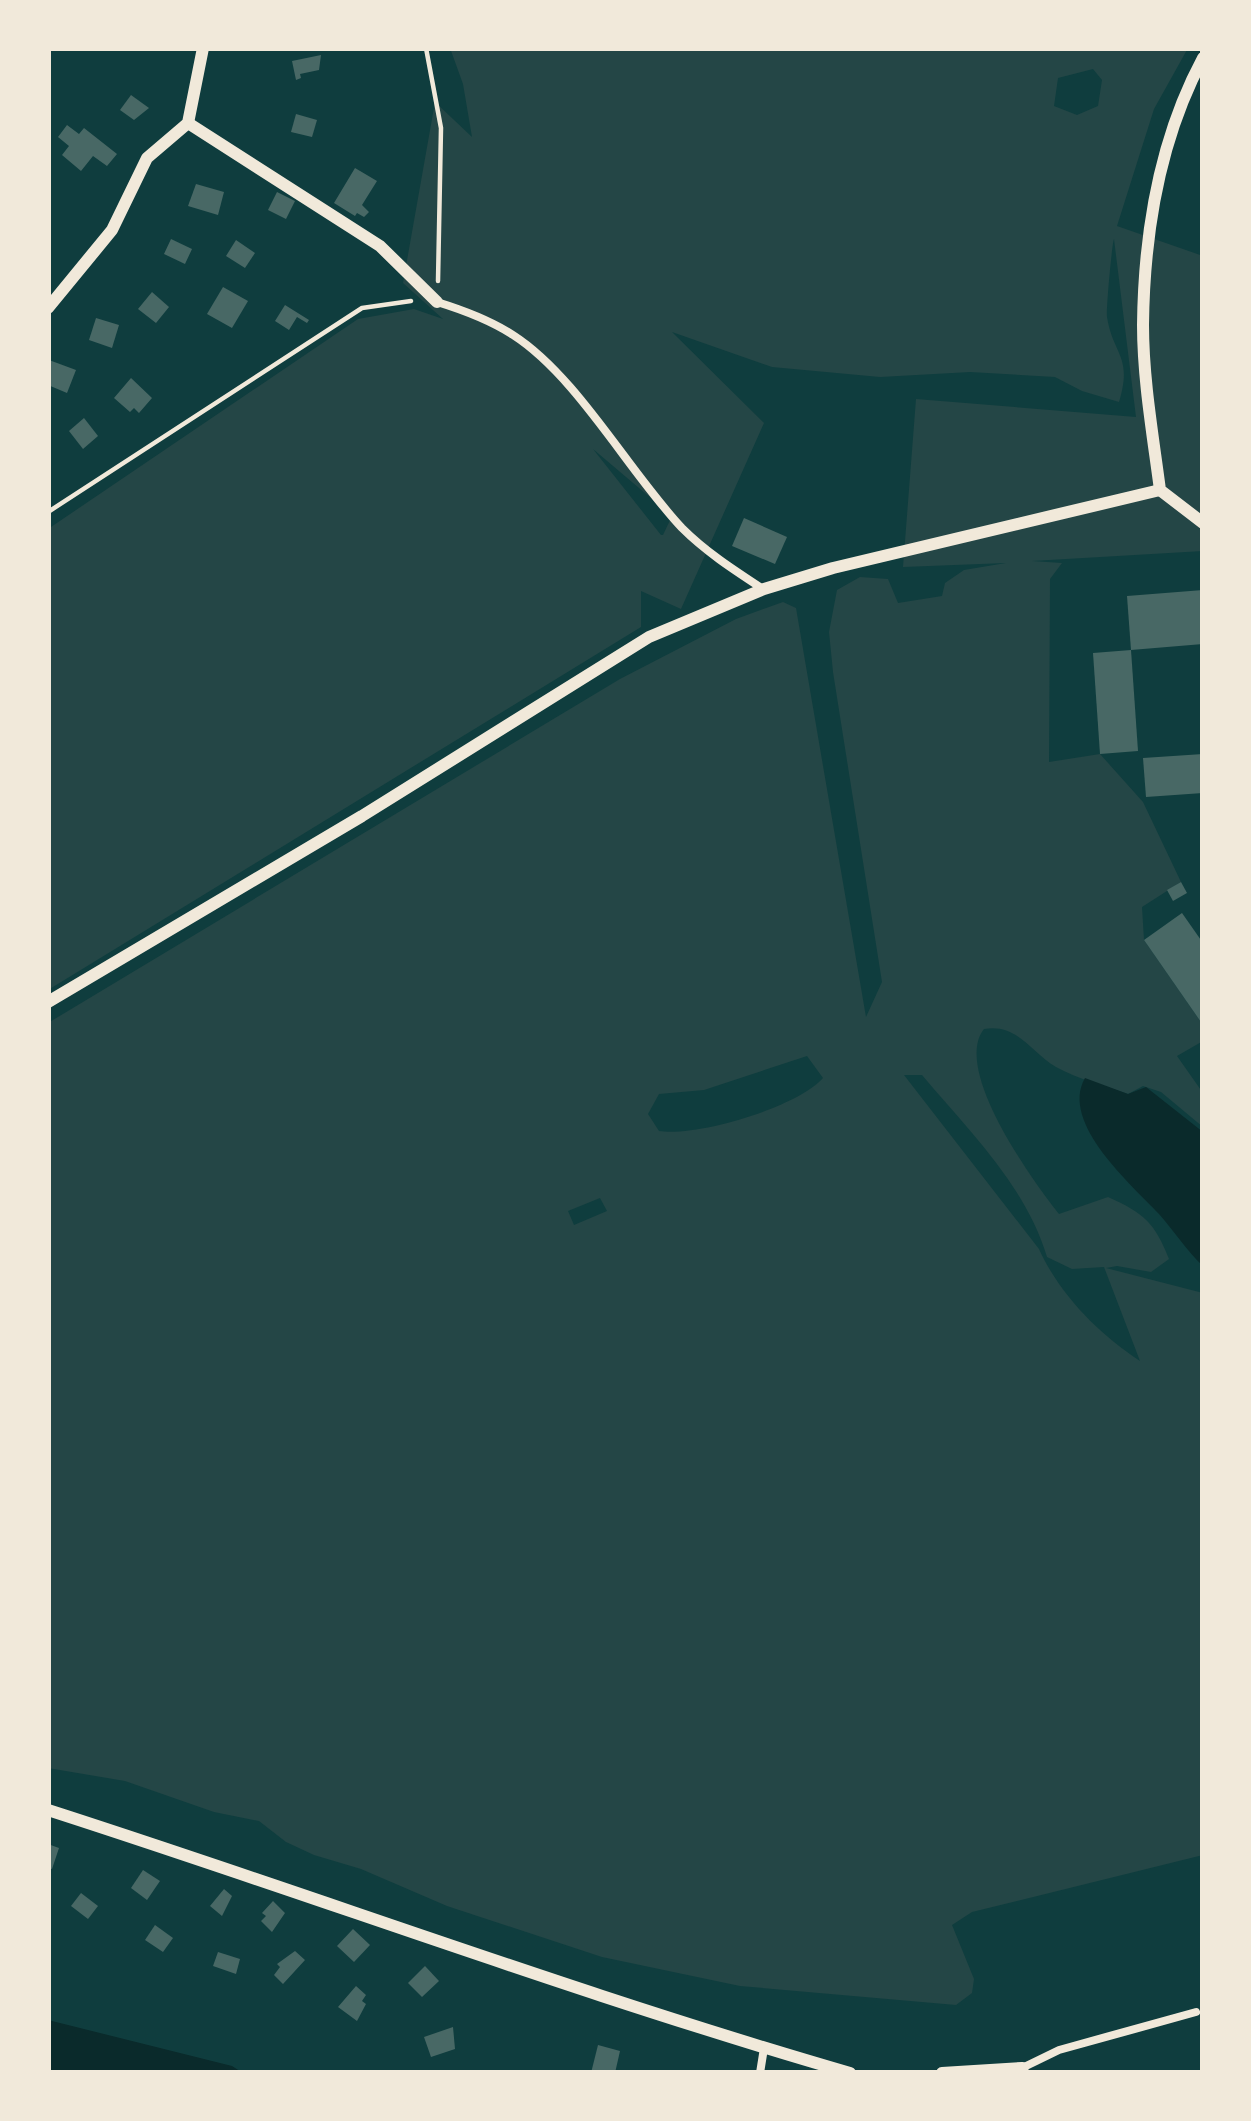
<svg xmlns="http://www.w3.org/2000/svg" width="1251" height="2121" font-family="Mulish,sans-serif">
	<rect width="100%" height="100%" fill="#0f3d3e"/>
	<path fill="#244646" fill-rule="evenodd" d="M450 48H1188L1154 109 1117 226 1203 256V551L1032 561 1062 563 1050 579 1049 762 1100 754 1143 802 1181 882 1142 907 1144 940 1203 1025V1041L1177 1056 1203 1093V1127L1161 1092 1143 1086 1128 1094C1105 1086 1078 1079 1056 1067 1031 1052 1017 1023 984 1029 952 1069 1032 1180 1059 1214L1108 1197C1144 1213 1155 1223 1169 1259L1151 1272 1117 1266 1106 1268 1203 1293V1855L972 1912 952 1925 974 1979 972 1993 956 2005 740 1986 602 1957 447 1906 361 1869 314 1855 286 1842 259 1821 214 1812 125 1781 48 1768V1023L620 679 736 619 783 602 796 608 866 1017 882 982 833 672 829 632 837 590 860 577 888 579 898 603 942 596 945 583 964 570 1006 563 903 567 916 399 1136 417 1114 239C1112 243 1106 310 1107 317 1113 355 1133 356 1119 402L1082 391 1055 377 970 372 880 377 772 367 672 332 764 423 681 609 641 591V627L48 990V529L358 319 414 309 443 319 403 283 435 102 472 137 463 84ZM1093 69 1102 80 1098 106 1077 115 1054 106 1058 78ZM593 449 672 516 663 535H661ZM807 1056 823 1078C798 1107 697 1137 659 1131L648 1114 659 1094 704 1090ZM904 1075H922C969 1131 1026 1186 1047 1257L1072 1269 1104 1267 1140 1361C1098 1333 1060 1295 1039 1249ZM600 1198 607 1211 574 1225 568 1211Z"/>
	<g fill="#0a2a2b">
		<path d="M1085 1078 1128 1094 1146 1087 1203 1132V1266C1187 1251 1174 1231 1159 1214 1133 1186 1059 1123 1085 1078Z"/>
		<polygon points="48,2020 232,2066 243,2073 48,2073"/>
	</g>
	<g fill="#486865">
		<polygon points="321,55 319,70 300,74 301,78 296,80 292,61"/>
		<polygon points="131,95 149,108 134,120 120,110"/>
		<polygon points="296,114 317,120 312,137 291,132"/>
		<polygon points="67,125 79,134 84,128 117,154 107,166 93,156 81,171 62,155 69,146 58,137"/>
		<polygon points="355,168 377,181 362,205 369,212 364,217 357,213 355,216 334,203"/>
		<polygon points="196,184 224,192 218,215 188,206"/>
		<polygon points="277,192 295,201 286,219 268,210"/>
		<polygon points="171,239 192,249 185,264 164,254"/>
		<polygon points="236,240 255,253 245,268 226,256"/>
		<polygon points="223,287 248,301 232,328 207,314"/>
		<polygon points="152,292 169,307 156,323 138,309"/>
		<polygon points="285,305 309,320 307,323 297,317 289,330 275,321"/>
		<polygon points="96,318 119,325 112,348 89,340"/>
		<polygon points="49,360 76,370 67,393 48,385"/>
		<polygon points="131,378 152,398 139,413 134,408 130,412 114,398"/>
		<polygon points="84,418 98,436 83,449 69,431"/>
		<polygon points="744,518 787,537 775,564 732,546"/>
		<polygon points="1203,590 1203,644 1131,650 1127,596"/>
		<polygon points="1131,650 1138,751 1100,754 1093,653"/>
		<polygon points="1203,754 1203,793 1146,797 1143,758"/>
		<polygon points="1181,882 1187,893 1173,901 1167,890"/>
		<polygon points="1182,913 1203,943 1203,1025 1144,940"/>
		<polygon points="48,1844 59,1848 52,1869 48,1868"/>
		<polygon points="143,1870 160,1881 147,1900 131,1888"/>
		<polygon points="224,1889 232,1896 222,1916 210,1906"/>
		<polygon points="81,1893 98,1906 88,1919 71,1906"/>
		<polygon points="273,1901 285,1913 272,1932 261,1921 266,1916 262,1913"/>
		<polygon points="155,1925 173,1938 163,1952 145,1940"/>
		<polygon points="353,1929 370,1945 354,1962 337,1946"/>
		<polygon points="295,1951 305,1960 283,1984 274,1975 280,1967 277,1964"/>
		<polygon points="218,1952 240,1959 236,1974 213,1966"/>
		<polygon points="425,1966 439,1981 422,1997 408,1983"/>
		<polygon points="356,1986 366,1995 362,2001 366,2004 357,2021 338,2007"/>
		<polygon points="453,2027 455,2049 431,2057 424,2037"/>
		<polygon points="598,2045 620,2051 615,2073 591,2073"/>
	</g>
	<g fill="none" stroke-linecap="round" stroke-linejoin="round">
		<g stroke="#f1e9da" stroke-width="4.5">
			<polyline points="426,48 441,128 438,281"/>
			<polyline points="48,512 362,308 411,301"/>
		</g>
		<g stroke="#f1e9da" stroke-width="8">
			<path d="M437 302C463 310 490 320 513 335 577 376 629 472 682 528 706 552 734 570 763 589"/>
			<polyline points="1022,2068 1059,2050 1196,2012"/>
			<polyline points="760,2073 764,2048"/>
		</g>
		<g stroke="#f1e9da" stroke-width="12">
			<path d="M1203 58C1160 138 1144 234 1143 325 1143 379 1153 436 1160 490L1203 523"/>
			<polyline points="188,123 380,246 437,302"/>
			<polyline points="48,308 112,230 147,158 188,123 203,48"/>
			<polyline points="48,1002 362,816 649,637 764,589 833,568 1160,490"/>
			<path d="M48 1810C316 1896 580 1995 850 2073"/>
			<polyline points="942,2073 1022,2068 1023,2073"/>
		</g>
	</g>
	<rect width="1251" height="2121" fill="none" stroke="#f1e9da" stroke-width="102"/>
</svg>
